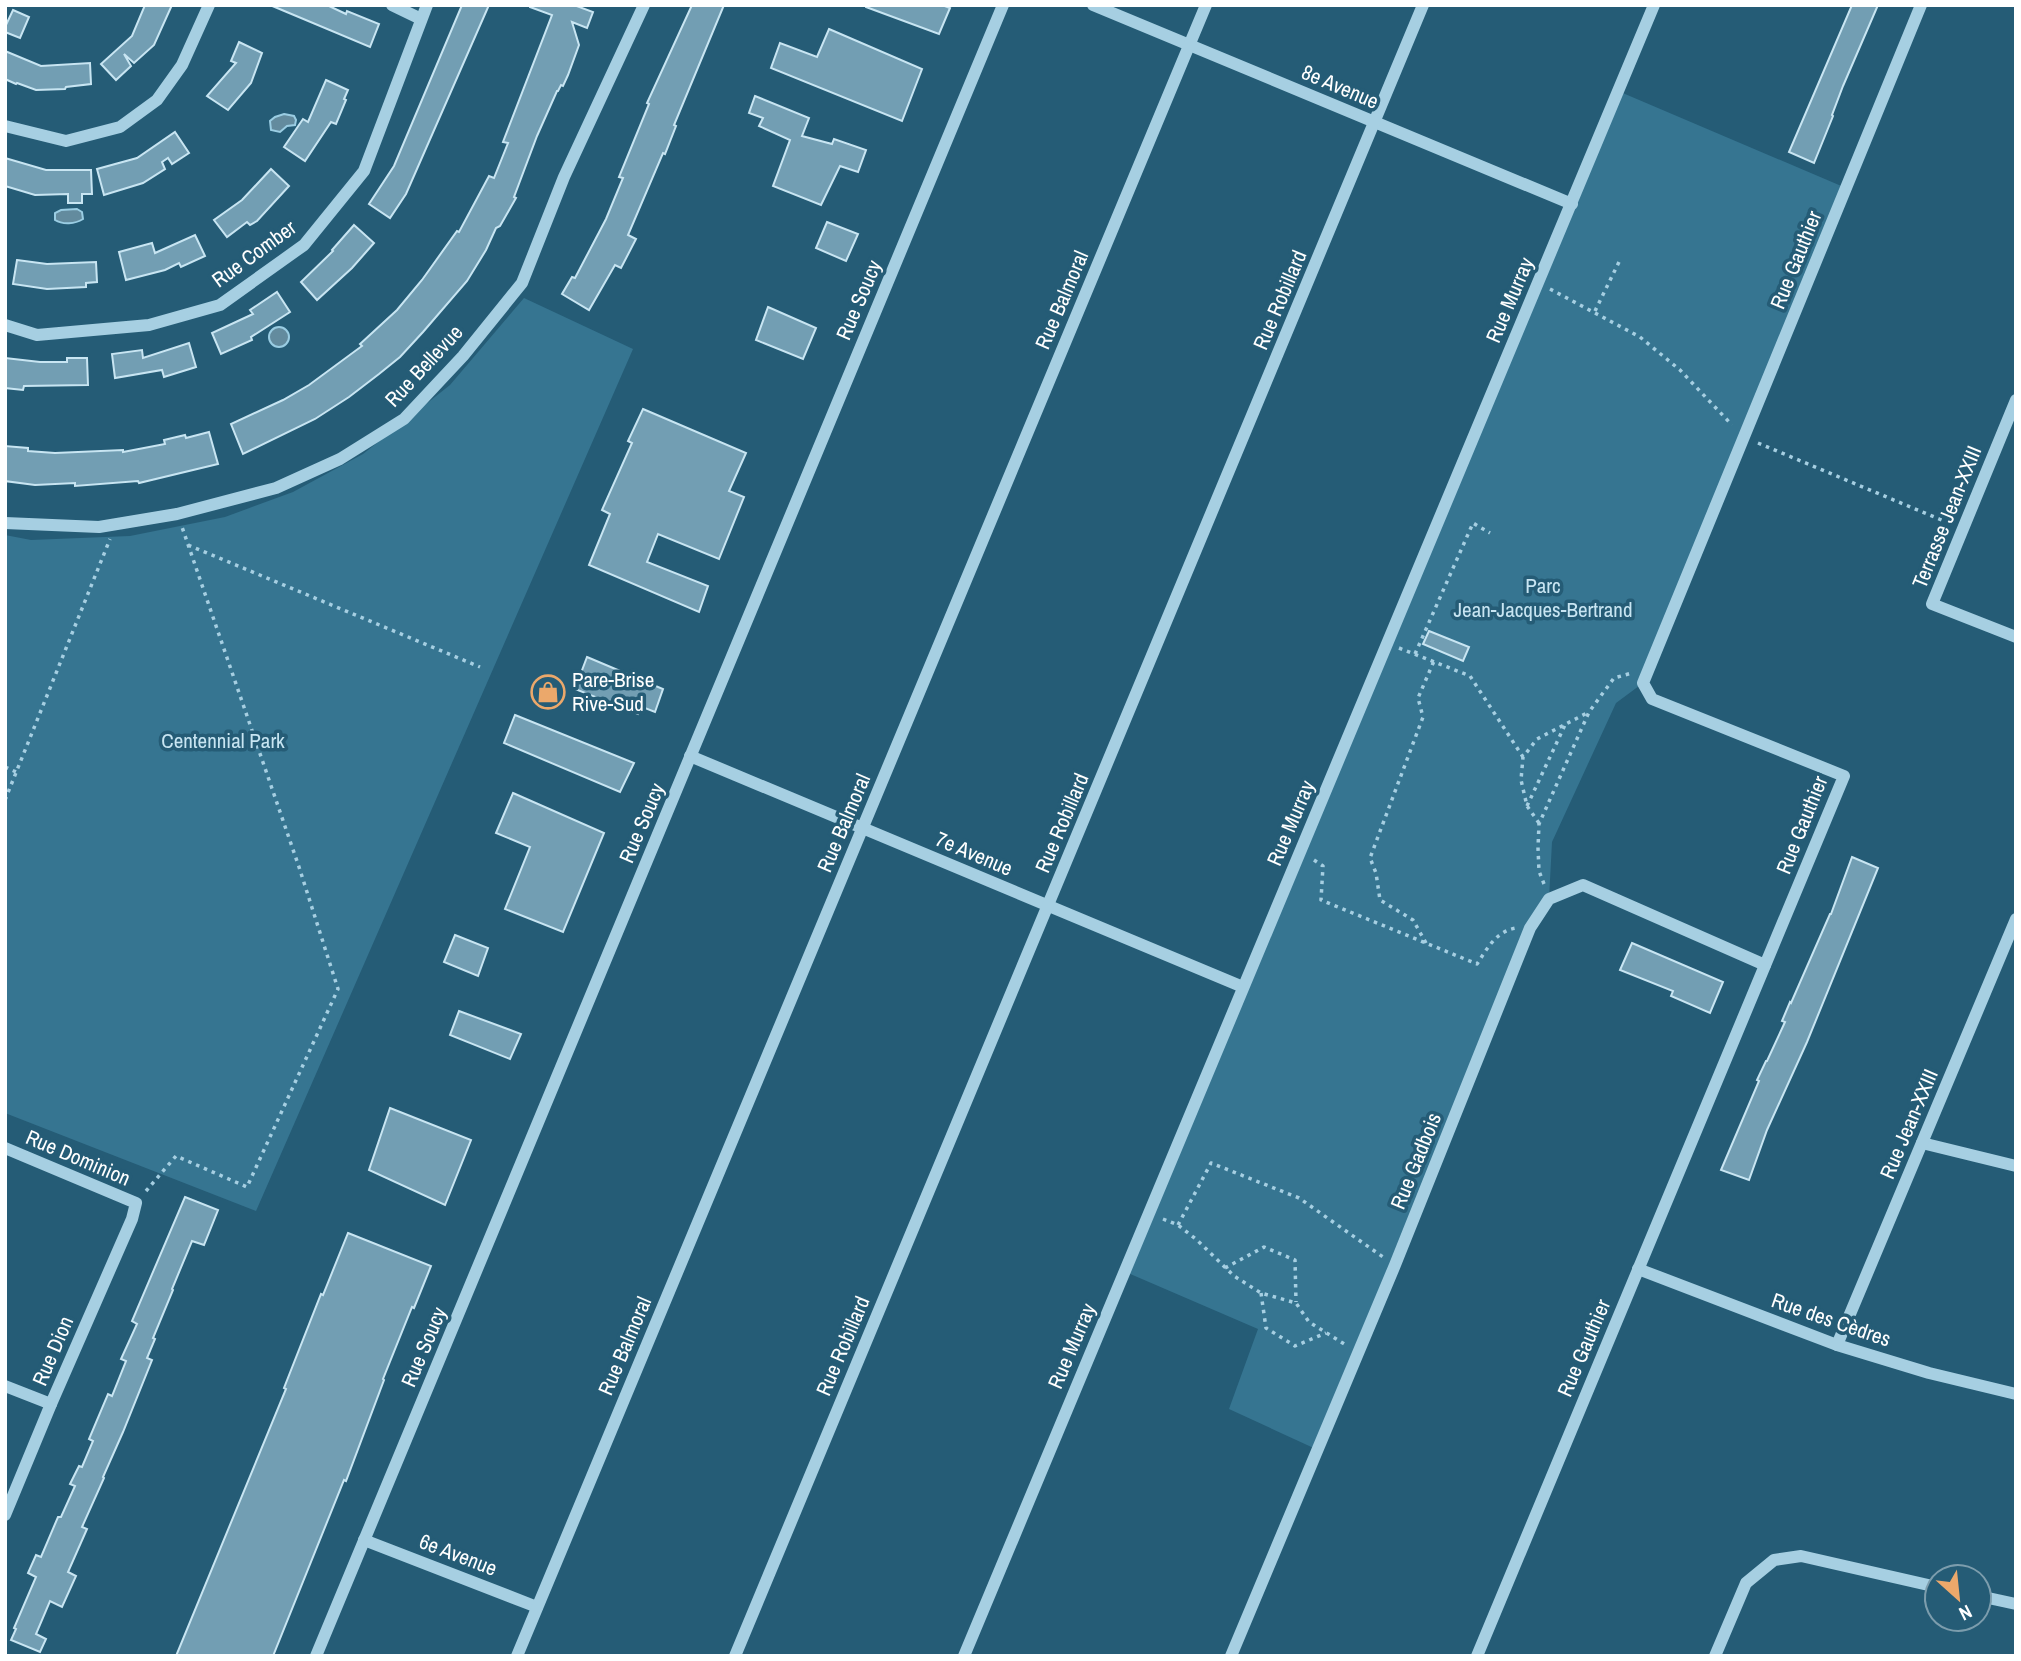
<svg xmlns="http://www.w3.org/2000/svg" width="2021" height="1661" font-family="'Archivo Narrow',sans-serif">
	<rect width="100%" height="100%" fill="#255c76"/>
	<g fill="#367591">
		<polygon points="1618,91 1846,188 1643,683 1616,703 1552,842 1549,899 1530,928 1318,1450 1229,1409 1258,1329 1128,1273"/>
		<polygon points="524,298 633,349 256,1211 5,1113 5,535 31,540 130,536 225,517 293,492 363,454 450,385"/>
	</g>
	<g fill="#638b9e" stroke="#9acde3" stroke-width="2">
		<polygon points="284,114 294,116 296,120 295,125 287,126 280,132 271,130 270,121 275,117"/>
		<path d="M77 209 82 212 83 219C75 224 63 225 55 220V213L61 210Z"/>
		<circle cx="279" cy="337" r="10"/>
	</g>
	<g fill="#729eb3" stroke="#c8e5f2" stroke-width="2">
		<polygon points="145,5 172,5 154,45 134,63 124,54 131,66 116,80 101,64 132,36"/>
		<polygon points="270,5 327,5 346,14 347,11 379,24 370,47"/>
		<polygon points="462,5 489,5 406,194 390,218 369,204 394,166"/>
		<polygon points="530,5 574,5 593,12 587,28 572,22 579,45 568,75 563,86 561,85 558,91 557,91 537,136 514,197 516,198 500,226 496,228 486,250 467,281 423,332 400,357 379,374 349,397 315,419 243,454 231,424 283,400 309,385 362,346 360,344 397,310 422,280 457,231 459,232 489,176 494,178 508,143 503,142 552,15 530,7"/>
		<polygon points="692,5 724,5 674,125 676,126 665,154 663,153 628,235 636,239 621,268 615,265 589,310 562,294 572,277 575,278 606,219 623,178 619,177 649,104 647,103"/>
		<polygon points="866,5 942,5 950,8 939,34 866,7"/>
		<polygon points="1852,5 1878,5 1843,86 1832,115 1833,116 1814,163 1789,152"/>
		<polygon points="13,10 29,17 20,38 5,32 5,27"/>
		<polygon points="829,29 922,69 902,121 771,68 780,43 817,57"/>
		<polygon points="239,42 262,53 251,83 228,110 207,96 236,63 231,61"/>
		<polygon points="5,51 41,66 90,63 91,84 66,87 65,89 36,90 17,83 16,84 5,79"/>
		<polygon points="326,80 348,90 344,99 346,100 336,124 331,122 305,161 284,147 303,119 308,122"/>
		<polygon points="755,96 809,118 802,136 832,144 834,139 866,150 858,172 840,166 821,205 773,186 790,140 759,126 763,118 749,113"/>
		<polygon points="175,132 189,153 172,164 168,158 162,162 165,169 143,183 104,195 97,169 137,158"/>
		<polygon points="5,158 46,170 91,170 92,194 82,194 82,203 68,203 68,194 35,195 5,186"/>
		<polygon points="271,169 289,186 257,221 250,225 247,222 227,237 214,220 242,200"/>
		<polygon points="827,222 858,234 846,261 816,248"/>
		<polygon points="354,225 374,243 352,268 317,300 301,282 333,251 332,250"/>
		<polygon points="195,235 205,256 181,267 179,263 165,270 126,280 119,252 152,243 155,253"/>
		<polygon points="17,260 47,264 96,262 97,282 86,283 86,287 47,289 13,284"/>
		<polygon points="277,292 290,312 251,337 252,340 221,354 212,333 253,314 250,310"/>
		<polygon points="768,307 816,328 803,359 756,340"/>
		<polygon points="189,343 196,367 164,377 162,370 115,378 112,354 142,350 143,358"/>
		<polygon points="5,358 40,362 67,362 67,358 87,358 88,385 24,386 23,390 5,388"/>
		<polygon points="643,409 746,453 729,491 744,497 719,559 658,534 647,562 708,586 699,612 589,565 610,514 602,510 632,443 628,441"/>
		<polygon points="209,432 218,464 139,483 138,481 75,486 75,483 35,485 5,481 5,446 28,448 28,451 55,453 123,450 123,452 165,444 164,440 185,435 186,438"/>
		<polygon points="1429,631 1469,647 1463,661 1423,644"/>
		<polygon points="587,657 663,689 655,712 640,706 638,714 575,689"/>
		<polygon points="515,715 634,763 620,792 504,743"/>
		<polygon points="513,793 604,833 563,932 505,909 530,847 496,833"/>
		<polygon points="1852,857 1878,868 1807,1042 1767,1130 1749,1180 1721,1170 1759,1081 1757,1080 1766,1061 1767,1061 1785,1022 1782,1021 1790,1002 1791,1003 1830,914 1831,914"/>
		<polygon points="455,935 488,948 478,976 444,962"/>
		<polygon points="1632,943 1723,982 1710,1013 1671,996 1673,991 1620,970"/>
		<polygon points="459,1011 521,1034 510,1059 450,1035"/>
		<polygon points="390,1108 471,1140 445,1205 369,1170"/>
		<polygon points="185,1197 218,1210 204,1245 192,1241 172,1289 173,1290 153,1338 155,1339 147,1358 152,1360 123,1432 103,1477 104,1478 82,1527 87,1529 68,1572 76,1576 62,1607 50,1601 36,1634 46,1639 40,1652 11,1640 16,1629 14,1628 36,1577 28,1573 36,1555 41,1557 58,1517 61,1517 75,1486 70,1484 79,1466 82,1467 93,1441 89,1439 108,1394 112,1396 126,1361 121,1359 137,1324 132,1321"/>
		<polygon points="348,1233 431,1266 414,1308 412,1307 383,1379 384,1380 346,1481 344,1480 273,1656 176,1656 286,1389 284,1388 321,1294 323,1295"/>
	</g>
	<g fill="none" stroke-linecap="round" stroke-linejoin="round">
		<g stroke="#a6cfe2" stroke-width="3.5" stroke-dasharray="3.5 5" stroke-linecap="butt">
			<polyline points="1550,289 1640,337 1680,370 1732,425"/>
			<polyline points="1595,311 1619,262"/>
			<polyline points="1758,443 1951,524"/>
			<polyline points="188,545 480,667"/>
			<polyline points="1399,648 1470,676 1523,757"/>
			<polyline points="1415,654 1473,523 1490,533"/>
			<polyline points="5,767 16,772"/>
			<polyline points="5,800 110,539"/>
			<polyline points="1527,806 1565,725"/>
			<polyline points="1539,823 1527,806 1521,780 1523,757 1537,739 1587,713"/>
			<path d="M1314 860 1323 866 1321 900 1477 964C1487 949 1496 931 1516 928"/>
			<polyline points="1544,884 1539,871 1538,848 1539,824 1589,712 1614,678 1632,673"/>
			<polyline points="1426,943 1413,920 1380,900 1376,873 1370,858 1423,717 1418,698 1434,661"/>
			<polyline points="146,1191 176,1156 247,1187 338,989 299,867 182,527"/>
			<polyline points="1163,1219 1178,1225 1197,1240 1234,1276 1261,1293 1296,1303 1309,1322 1346,1345"/>
			<polyline points="1178,1225 1211,1163 1299,1198 1383,1257"/>
			<polyline points="1225,1268 1264,1247 1295,1260 1296,1302"/>
			<polyline points="1261,1293 1266,1328 1295,1346 1326,1333"/>
		</g>
		<g stroke="#a6cfe2" stroke-width="12">
			<polyline points="392,5 421,19"/>
			<polyline points="1093,5 1572,204"/>
			<polyline points="5,126 66,141 120,127 157,100 182,65 209,5"/>
			<polyline points="5,325 37,335 149,325 220,305 304,245 364,171 427,5"/>
			<polyline points="2016,400 1932,604 2016,637"/>
			<polyline points="5,523 99,527 177,514 276,488 340,459 404,419 463,356 522,283 564,177 644,5"/>
			<polyline points="690,756 1243,987"/>
			<polyline points="1922,1143 2016,1166"/>
			<polyline points="5,1148 136,1203 132,1219 51,1404 5,1515"/>
			<polyline points="1638,1269 1837,1345 1929,1373 2016,1394"/>
			<polyline points="1837,1345 2016,919"/>
			<polyline points="5,1386 51,1404"/>
			<polyline points="364,1540 537,1607"/>
			<polyline points="1979,1596 2016,1604"/>
			<polyline points="316,1656 1003,5"/>
			<polyline points="517,1656 1206,5"/>
			<polyline points="735,1656 1423,5"/>
			<polyline points="964,1656 1654,5"/>
			<polyline points="1231,1656 1395,1265 1530,928 1549,899 1583,885 1765,965"/>
			<polyline points="1477,1656 1844,776 1652,699 1643,683 1921,5"/>
			<polyline points="1715,1656 1746,1583 1774,1560 1801,1556 1937,1587"/>
		</g>
	</g>
	<defs>
		<symbol id="shop-ring" viewBox="-11 -11 22 22"><circle r="9.5" fill="#255c76" stroke="#eba86b" stroke-width="1.5"/><path d="M-5-2.5h2.3a2.7 3.5 0 0 1 5.4 0H5L5.5 6h-11ZM-1.5-2.5h3a1.5 2.3 0 0 0-3 0Z" fill="#eba86b"/></symbol>
	</defs>
	<g fill-rule="evenodd">
		<use href="#shop-ring" x="529" y="673" width="38" height="38"/>
	</g>
	<g text-anchor="middle" stroke-width="7" stroke-linejoin="round" paint-order="stroke">
		<g font-size="21" fill="#fff" stroke="#255c76">
			<text transform="translate(1340 87) rotate(23)" y="7">8e Avenue</text>
			<text transform="translate(254 254) rotate(-36)" y="7">Rue Comber</text>
			<text transform="translate(1796 260) rotate(-68)" y="7">Rue Gauthier</text>
			<text transform="translate(859 300) rotate(-67)" y="7">Rue Soucy</text>
			<text transform="translate(1062 300) rotate(-67)" y="7">Rue Balmoral</text>
			<text transform="translate(1280 300) rotate(-67)" y="7">Rue Robillard</text>
			<text transform="translate(1510 300) rotate(-67)" y="7">Rue Murray</text>
			<text transform="translate(424 366) rotate(-47)" y="7">Rue Bellevue</text>
			<text transform="translate(1947 517) rotate(-68)" y="7">Terrasse Jean-XXIII</text>
			<text transform="translate(642 823) rotate(-67)" y="7">Rue Soucy</text>
			<text transform="translate(844 823) rotate(-67)" y="7">Rue Balmoral</text>
			<text transform="translate(1062 823) rotate(-67)" y="7">Rue Robillard</text>
			<text transform="translate(1291 823) rotate(-67)" y="7">Rue Murray</text>
			<text transform="translate(1802 825) rotate(-68)" y="7">Rue Gauthier</text>
			<text transform="translate(974 854) rotate(23)" y="7">7e Avenue</text>
			<text transform="translate(1909 1124) rotate(-67)" y="7">Rue Jean-XXIII</text>
			<text transform="translate(78 1158) rotate(23)" y="7">Rue Dominion</text>
			<text transform="translate(1416 1161) rotate(-68)" y="7">Rue Gadbois</text>
			<text transform="translate(1831 1320) rotate(19)" y="7">Rue des Cèdres</text>
			<text transform="translate(625 1346) rotate(-67)" y="7">Rue Balmoral</text>
			<text transform="translate(843 1346) rotate(-67)" y="7">Rue Robillard</text>
			<text transform="translate(1072 1346) rotate(-67)" y="7">Rue Murray</text>
			<text transform="translate(424 1347) rotate(-67)" y="7">Rue Soucy</text>
			<text transform="translate(1584 1348) rotate(-67)" y="7">Rue Gauthier</text>
			<text transform="translate(53 1351) rotate(-67)" y="7">Rue Dion</text>
			<text transform="translate(458 1555) rotate(21)" y="7">6e Avenue</text>
		</g>
		<g font-size="21" fill="#c8e5f2" stroke="#255c76">
			<text x="1543" y="593">Parc<tspan x="1543" dy="24">Jean-Jacques-Bertrand</tspan></text>
			<text x="223" y="748">Centennial Park</text>
		</g>
		<g font-size="21" fill="#fff" stroke="#255c76" text-anchor="start">
			<text x="572" y="687">Pare-Brise<tspan x="572" dy="24">Rive-Sud</tspan></text>
		</g>
	</g>
	<rect width="2021" height="1661" fill="none" stroke="#ffffff" stroke-width="14"/>
	<g transform="translate(1958 1598) rotate(153)"><circle r="33" fill="#255c76" stroke="#7c9dad" stroke-width="2"/>
	<path d="M0-5L12 26L0 18L-12 26Z" fill="#eba86b"/>
	<text y="-10" font-size="19" font-weight="bold" text-anchor="middle" fill="#ffffff">N</text>
	</g>
</svg>
